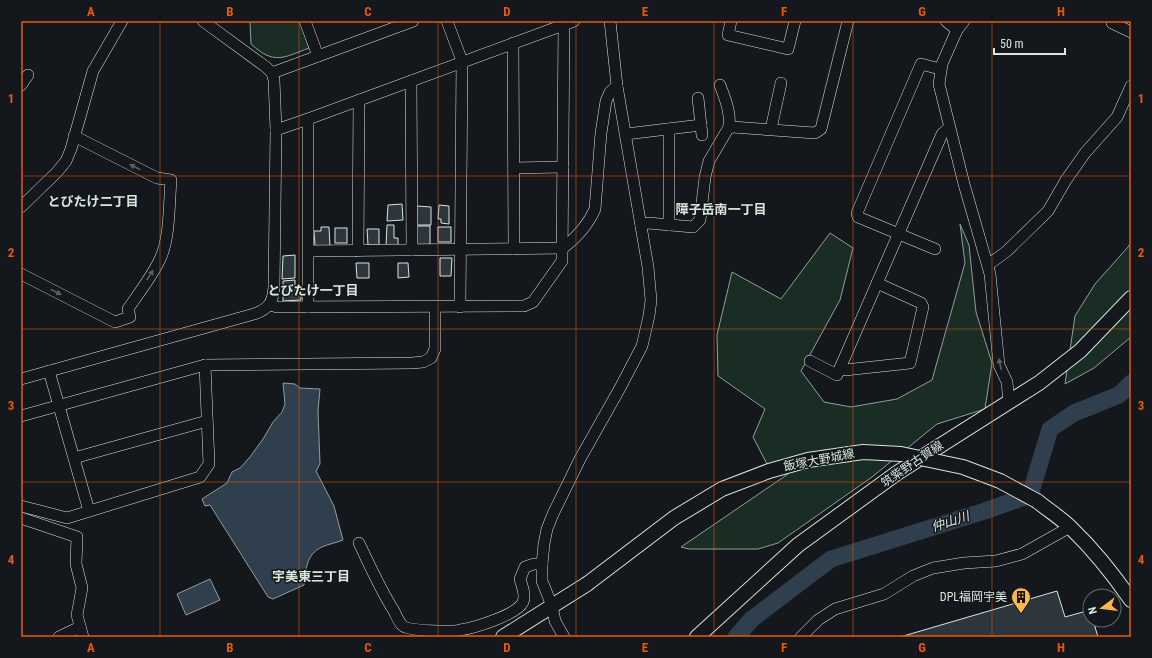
<svg xmlns="http://www.w3.org/2000/svg" width="1152" height="658" font-family="'Roboto Condensed','Noto Sans JP',sans-serif">
	<rect width="100%" height="100%" fill="#14181c"/>
	<g fill="#1a2d24" stroke="#939e99">
		<path d="M250 21H300L309 48C283 58 274 65 251 44Z"/>
		<polygon points="960,224 969,245 976,312 992,363 985,409 937,424 872,477 778,543 758,549 689,549 681,547 788,474 767,464 753,437 765,409 718,376 717,335 732,272 781,299 830,233 853,248 840,300 801,371 824,402 851,407 897,399 932,380 965,263"/>
		<polygon points="1131,242 1131,337 1094,368 1065,384 1075,316 1095,284 1128,247"/>
	</g>
	<g fill="#2f3f4d" stroke="#939e99">
		<path d="M283 383 295 384 300 388 320 389 318 411 320 464 316 471 334 506 343 540C336 543 328 544 322 547 306 554 306 570 304 585L273 599 268 597 210 505 205 506 202 499 227 483 232 472 240 468 250 457 263 439 273 422 282 412 285 404Z"/>
		<polygon points="210,579 220,600 186,615 177,594"/>
	</g>
	<g fill="none" stroke-linecap="round" stroke-linejoin="round">
		<polyline stroke="#2f3f4d" stroke-width="17" points="736,637 752,619 831,559 985,511 1030,495 1050,429 1074,413 1119,395 1131,383"/>
	</g>
	<g fill="#2c363c" stroke="#d8e6dc">
		<polygon points="402,204 403,220 387,221 388,205"/>
		<polygon points="439,205 449,206 449,224 441,223 441,219 438,219"/>
		<polygon points="417,206 431,207 431,225 417,225"/>
		<polygon points="387,225 394,225 394,238 398,238 398,246 386,246"/>
		<rect x="416" y="226" width="14" height="19"/>
		<polygon points="321,227 329,227 330,246 315,246 314,231 321,231"/>
		<rect x="438" y="227" width="13" height="15"/>
		<rect x="335" y="228" width="12" height="15"/>
		<polygon points="367,229 379,229 379,245 368,245"/>
		<polygon points="295,255 295,278 282,279 283,256"/>
		<polygon points="440,258 452,258 451,276 440,276"/>
		<polygon points="356,263 369,263 369,278 357,278"/>
		<polygon points="398,263 408,263 409,277 398,278"/>
		<polygon points="295,280 295,290 301,290 301,300 283,301 283,281"/>
		<polygon points="1057,591 1065,617 1090,610 1090,620 1093,620 1098,637 900,637"/>
	</g>
	<g fill="none" stroke-linecap="round" stroke-linejoin="round">
		<defs>
			<g id="minor">
				<polyline points="305,21 318,56"/>
				<polyline points="447,21 462,61 460,307"/>
				<polyline points="731,21 728,35 788,49 795,21"/>
				<polyline points="946,21 957,30"/>
				<polyline points="964,21 957,30 942,64 939,84 964,184 990,274 999,365 1007,382 1009,402"/>
				<polyline points="1113,21 1112,23 1131,32"/>
				<polyline points="513,43 514,249"/>
				<polyline points="272,73 413,21"/>
				<polyline points="411,81 412,250"/>
				<polyline points="21,85 28,75"/>
				<path d="M720 85C725 99 731 112 729 127"/>
				<polyline points="698,98 702,135"/>
				<polyline points="669,129 669,225"/>
				<polyline points="771,129 781,83"/>
				<polyline points="276,130 308,119 574,21"/>
				<polyline points="626,134 701,125"/>
				<polyline points="514,168 563,167"/>
				<polyline points="21,207 57,172 66,161 71,149 93,71 122,21"/>
				<polyline points="641,225 648,223 693,227 700,220 705,177 709,161 729,127 732,127 815,133 821,129 848,21"/>
				<polyline points="935,249 858,217 857,213 921,64 940,69"/>
				<path d="M309 251 563 248C576 238 588 225 595 209L601 133 606 101 610 92 617 86"/>
				<polyline points="358,251 359,100"/>
				<polyline points="988,265 1007,251 1048,211 1066,180 1085,153 1117,117 1131,86"/>
				<path d="M21 274 115 322 130 317 128 309C138 294 153 275 160 259 170 239 169 203 171 180L157 178 74 136"/>
				<polyline points="270,305 277,307 524,306 533,302 562,261 564,25"/>
				<polyline points="308,307 308,119"/>
				<polyline points="810,361 837,375 942,134 949,128"/>
				<polyline points="840,368 845,370 910,363 923,307 921,303 877,283"/>
				<polyline points="49,371 89,511"/>
				<path d="M21 379 254 314C269 309 273 302 274 287L276 130 274 80 272 73 266 67 203 21"/>
				<polyline points="21,416 205,365 412,363 423,362 431,358 435,349 435,307"/>
				<polyline points="74,458 207,421"/>
				<polyline points="21,506 67,518 200,477 209,464 205,365"/>
				<polyline points="21,518 77,537 76,564 82,588 77,615 83,637"/>
				<path d="M359 543C370 566 380 589 394 611 396 615 399 623 403 626 409 631 452 632 460 630 474 628 517 615 523 602 526 595 522 586 520 579L525 567 534 564H542"/>
				<polyline points="59,637 80,627"/>
				<polyline points="564,637 555,621 552,606 542,581 542,564 544,544 547,529 553,514 580,459 620,388 642,346 649,316 651,300 648,267 617,86 610,21"/>
				<polyline points="801,637 818,620 835,609 884,594 913,576 933,568 964,563 996,561 1022,554 1070,527"/>
			</g>
			<g id="major">
				<path d="M1037 501C1048 510 1061 518 1071 528 1094 550 1113 574 1131 600"/>
				<polyline points="503,637 587,584"/>
				<polyline points="697,637 798,545 897,473 1039,383 1080,351 1131,298"/>
			</g>
		</defs>
		<use href="#minor" stroke="#d8e6dc" stroke-width="12"/>
		<use href="#major" stroke="#d8e6dc" stroke-width="16"/>
		<use href="#minor" stroke="#14181c" stroke-width="11"/>
		<use href="#major" stroke="#14181c" stroke-width="14"/>
		<defs>
			<polyline id="major-bridge" points="587,584 674,518 722,489 769,471 808,460 863,452 901,454 963,467 1000,481 1037,501"/>
		</defs>
		<use href="#major-bridge" stroke="#d8e6dc" stroke-width="16" stroke-linecap="butt"/>
		<use href="#major-bridge" stroke="#14181c" stroke-width="14"/>
	</g>
	<defs><path id="oneway-solid" d="M-6-.8H1V-3.2L6.5 0L1 3.2V.8H-6Z"/></defs>
	<g fill="#59605f">
		<use href="#oneway-solid" transform="translate(135 167) rotate(-153)"/>
		<use href="#oneway-solid" transform="translate(150 275) rotate(-57)"/>
		<use href="#oneway-solid" transform="translate(56 292) rotate(27)"/>
		<use href="#oneway-solid" transform="translate(1000 364) rotate(-104)"/>
	</g>
	<path fill="none" stroke="#e8590c" stroke-width="1" stroke-opacity="0.55" d="M160 21V637M299 21V637M438 21V637M576 21V637M714 21V637M853 21V637M992 21V637M21 176H1131M21 329H1131M21 482H1131"/>
	<defs>
		<symbol id="building-pin" viewBox="-11 -11 22 30"><path d="M0 17L-7.5 6A9.5 9.5 0 1 1 7.5 6Z" fill="#ffb74d" stroke="#14181c"/><path d="M-4-6H4V6H1V3H-1V6H-4ZM-2.5-4.3h1.7v1.8h-1.7ZM.8-4.3h1.7v1.8H.8ZM-2.5-1h1.7V.8h-1.7ZM.8-1h1.7V.8H.8Z" fill="#111"/></symbol>
	</defs>
	<g fill-rule="evenodd">
		<use href="#building-pin" x="1010" y="586" width="22" height="30"/>
	</g>
	<g text-anchor="middle" stroke-width="3" stroke-linejoin="round" paint-order="stroke">
		<g font-size="12" fill="#d8e6dc" stroke="#14181c">
			<text transform="translate(819 460) rotate(-11)" y="4">飯塚大野城線</text>
			<text transform="translate(912 464) rotate(-34)" y="4">筑紫野古賀線</text>
		</g>
		<g font-size="12" fill="#d8e6dc" stroke="#14181c" text-anchor="end">
			<text x="1007" y="601">DPL福岡宇美</text>
		</g>
		<g font-size="13" font-weight="bold" fill="#d8e6dc" stroke="#14181c">
			<text x="93" y="206">とびたけ二丁目</text>
			<text x="721" y="214">障子岳南一丁目</text>
			<text x="313" y="295">とびたけ一丁目</text>
			<text x="311" y="581">宇美東三丁目</text>
		</g>
		<g font-size="13" font-style="italic" fill="#d8e6dc" stroke="#14181c">
			<text transform="translate(950 521) rotate(-18)" y="5">仲山川</text>
		</g>
	</g>
	<rect width="1152" height="658" fill="none" stroke="#14181c" stroke-width="44"/>
	<g transform="translate(1102 608) rotate(255)"><circle r="19" fill="#14181c" stroke="#626a69"/>
	<path d="M0-3L7 15L0 10L-7 15Z" fill="#ffb74d"/>
	<text y="-6" font-size="11" font-weight="bold" text-anchor="middle" fill="#d8e6dc">N</text>
	</g>
	<path d="M994 48v6h71v-6" fill="none" stroke="#d8e6dc" stroke-width="2"/>
	<text x="1000" y="48" font-size="12" fill="#d8e6dc" stroke="#14181c" stroke-width="3" paint-order="stroke">50 m</text>
	<rect x="22" y="22" width="1108" height="614" fill="none" stroke="#e8590c" stroke-width="1.5"/>
	<g font-size="13" text-anchor="middle" font-weight="bold" fill="#e8590c">
		<text x="91" y="16">A</text>
		<text x="230" y="16">B</text>
		<text x="368" y="16">C</text>
		<text x="507" y="16">D</text>
		<text x="645" y="16">E</text>
		<text x="784" y="16">F</text>
		<text x="922" y="16">G</text>
		<text x="1061" y="16">H</text>
		<text x="11" y="103">1</text>
		<text x="1141" y="103">1</text>
		<text x="11" y="257">2</text>
		<text x="1141" y="257">2</text>
		<text x="11" y="410">3</text>
		<text x="1141" y="410">3</text>
		<text x="11" y="564">4</text>
		<text x="1141" y="564">4</text>
		<text x="91" y="652">A</text>
		<text x="230" y="652">B</text>
		<text x="368" y="652">C</text>
		<text x="507" y="652">D</text>
		<text x="645" y="652">E</text>
		<text x="784" y="652">F</text>
		<text x="922" y="652">G</text>
		<text x="1061" y="652">H</text>
	</g>
</svg>
